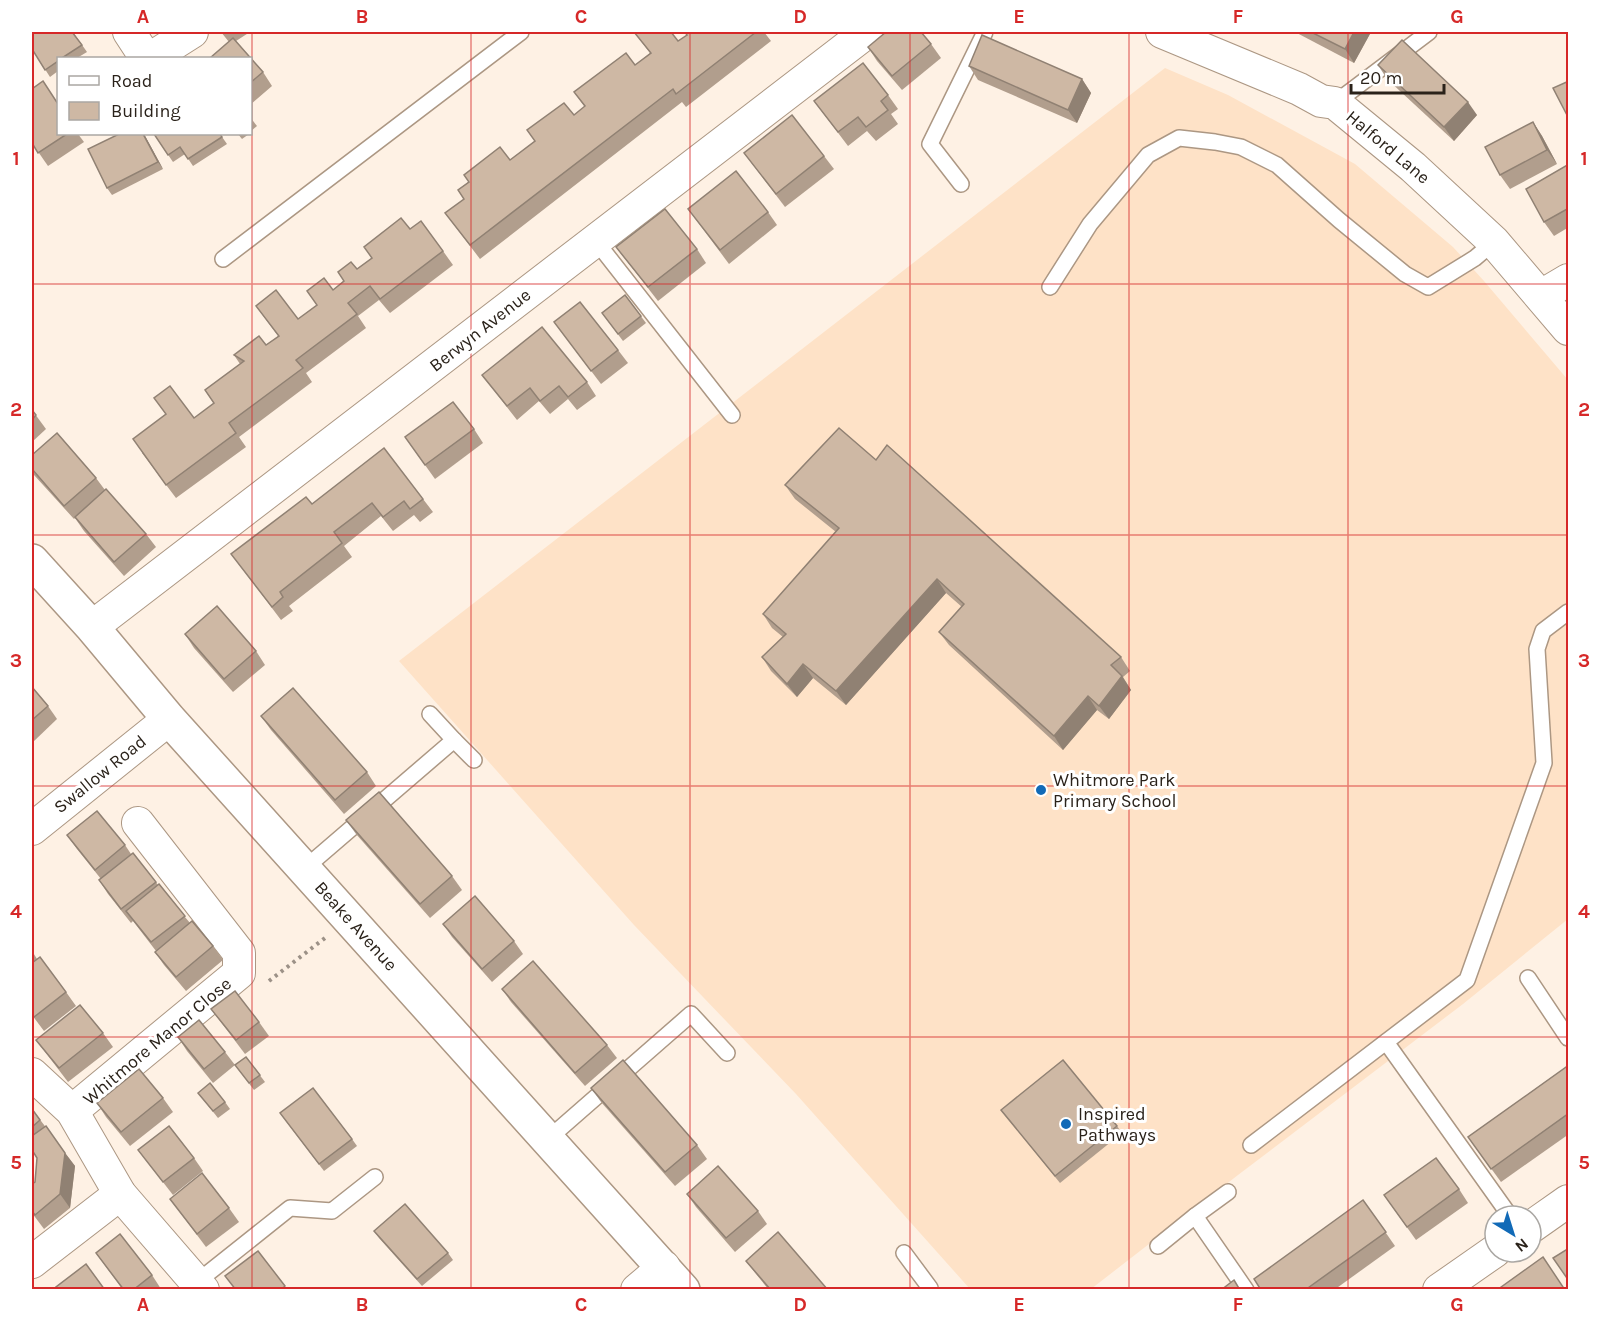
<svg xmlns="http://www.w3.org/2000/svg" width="1600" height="1321" font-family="Karla,sans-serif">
	<rect width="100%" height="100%" fill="#fef1e4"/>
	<polygon fill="#fee2c7" points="1165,68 1228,95 1355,164 1453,247 1484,281 1568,380 1568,919 1463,1004 1238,1175 1091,1289 970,1289 796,1094 634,925 399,661"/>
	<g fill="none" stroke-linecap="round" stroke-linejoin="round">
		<defs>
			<g id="lane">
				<polyline points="1335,103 1429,32"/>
				<polyline points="961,184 930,144 985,32"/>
				<polyline points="595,240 732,415"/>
				<polyline points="223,259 521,32"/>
				<polyline points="1050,287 1090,224 1148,155 1179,138 1215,142 1241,147 1277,165 1339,220 1405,274 1428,287 1475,258 1494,242"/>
				<polyline points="454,740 474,760"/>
				<polyline points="304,869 454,740 430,714"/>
				<polyline points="1528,978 1568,1038"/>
				<polyline points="1386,1042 1510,1216"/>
				<polyline points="548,1139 691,1014 727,1053"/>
				<polyline points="1251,1145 1467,980 1544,763 1537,649 1543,631 1568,612"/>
				<polyline points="1195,1216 1228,1192"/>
				<polyline points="1158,1246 1195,1216 1246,1290"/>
				<polyline points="904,1253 930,1288 928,1290"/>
				<polyline points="197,1282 290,1208 332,1211 375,1177"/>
			</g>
			<g id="street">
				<polyline points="129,32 146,58"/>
				<polyline points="1162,32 1299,89 1321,101 1335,103 1413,167 1494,242 1568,329"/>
				<polyline points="151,58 192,32"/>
				<polyline points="1541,296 1568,280"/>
				<polyline points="92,627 867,32"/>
				<polyline points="32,829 169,719"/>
				<polyline points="32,1074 72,1111 120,1194 203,1290"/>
				<polyline points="72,1111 239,973 239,953 138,823"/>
				<polyline points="1531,1227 1568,1201"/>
				<polyline points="32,1262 120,1194"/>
				<polyline points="637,1290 664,1267"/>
				<polyline points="1439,1290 1495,1251"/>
			</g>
			<polyline id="secondary" points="32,561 92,627 169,719 683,1290"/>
		</defs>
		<use href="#lane" stroke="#ac9783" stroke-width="18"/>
		<use href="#street" stroke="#ac9783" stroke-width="34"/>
		<use href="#secondary" stroke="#ac9783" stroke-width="36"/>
		<polyline stroke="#9c9187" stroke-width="4" stroke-dasharray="3 4.5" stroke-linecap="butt" points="269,981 325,938"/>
		<use href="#lane" stroke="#fff" stroke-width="15"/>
		<use href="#street" stroke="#fff" stroke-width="32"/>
		<use href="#secondary" stroke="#fff" stroke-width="33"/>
	</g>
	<g fill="#b19e8d">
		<polygon points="73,32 87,52 77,58 58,58 58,71 50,77 32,49"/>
		<polygon points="221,32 250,32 236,41 263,72 272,86 250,105 250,58 229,42"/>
		<polygon points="634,32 678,41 687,35 684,32 764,32 771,41 686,107 682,102 480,259 445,213 464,199 458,190 468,182 510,160 535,141 527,130 574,115 585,107 574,92 635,65 650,53"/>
		<polygon points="1295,32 1371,32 1354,63"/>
		<polygon points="931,44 941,58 902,90 877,61 868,47"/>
		<polygon points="1378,65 1477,115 1454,141 1387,79"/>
		<polygon points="969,66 1082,79 1091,93 1077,123 978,80"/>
		<polygon points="888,95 898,109 891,114 898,124 876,141 867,131 848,146 814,101"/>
		<polygon points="250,117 257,126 250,132"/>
		<polygon points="1533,122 1542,136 1557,164 1510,189 1500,175"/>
		<polygon points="58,134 78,134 84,142 48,166 32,143"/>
		<polygon points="119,134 144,134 163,169 112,195 107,188"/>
		<polygon points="154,134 220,134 227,144 193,166 185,154 173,162"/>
		<polygon points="238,134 249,134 242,139"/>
		<polygon points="744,153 824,156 834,169 785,207"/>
		<polygon points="1569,164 1569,227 1554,236 1544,222"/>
		<polygon points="688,209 768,212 777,225 729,264"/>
		<polygon points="410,229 443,251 453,265 390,313 379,300 358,316 366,328 306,373 312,382 239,437 246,447 176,498 142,453 166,414 194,418 214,404 205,390 240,364 234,355 266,345 278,336 256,306 298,319 317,305 307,291 333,290 357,269"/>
		<polygon points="616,247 697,249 706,263 658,301"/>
		<polygon points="625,295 646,323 623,341 602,313"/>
		<polygon points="554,322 618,350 628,363 601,384"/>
		<polygon points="482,375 587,382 596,396 577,410 568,399 550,414 539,401 517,420 492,388"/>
		<polygon points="32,410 46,429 32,442"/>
		<polygon points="474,429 483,443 435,479 405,437"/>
		<polygon points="32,455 96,478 105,490 146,534 156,547 124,576 84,531 75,518 74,519 34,475 32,471"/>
		<polygon points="876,460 1121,657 1130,671 1123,677 1131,690 1109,719 1097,710 1063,750 949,645 939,632 962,607 946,593 846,705 813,678 797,697 771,671 762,657 783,637 772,628 763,614 836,532 795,499 785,485"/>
		<polygon points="423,499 433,512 420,522 414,515 393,531 381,516 344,546 352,557 289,606 293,611 281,620 231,554 312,504"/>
		<polygon points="185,634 256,651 265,665 233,692 194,648"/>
		<polygon points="32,687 48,706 57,719 32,743"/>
		<polygon points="261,716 367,772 376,786 344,814 271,730"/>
		<polygon points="346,820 452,876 462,890 430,918 356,834"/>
		<polygon points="67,835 125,845 131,854 133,853 158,885 190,923 213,946 223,960 186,991 164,965 155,952 156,951 133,921 131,923 108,894 99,880 101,879 77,849"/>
		<polygon points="443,924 514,941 523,954 492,982 452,937"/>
		<polygon points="32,951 37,959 66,992 76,1006 44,1031 32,1015"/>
		<polygon points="502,989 607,1045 617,1058 585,1086 511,1002"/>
		<polygon points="211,1009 259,1022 269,1036 245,1054"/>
		<polygon points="103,1033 113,1047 68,1082 36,1040"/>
		<polygon points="178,1037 225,1052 235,1065 213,1083 187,1051"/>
		<polygon points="246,1057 265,1082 254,1090 235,1065"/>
		<polygon points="1569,1065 1569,1134 1501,1182 1468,1137"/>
		<polygon points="591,1088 697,1145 707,1159 675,1186 601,1102"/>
		<polygon points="198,1093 225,1102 230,1109 218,1118"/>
		<polygon points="163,1098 173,1112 130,1146 106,1117 97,1103"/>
		<polygon points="32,1109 75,1166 70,1208 44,1229 32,1213 32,1184 35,1182 37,1158 32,1150"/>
		<polygon points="1001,1110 1117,1126 1122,1133 1060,1183"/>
		<polygon points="285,1120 352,1139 357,1146 324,1171"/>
		<polygon points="138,1150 194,1158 203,1171 173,1195"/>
		<polygon points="1459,1189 1468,1203 1416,1240 1384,1195"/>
		<polygon points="687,1194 758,1211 767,1224 735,1252 696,1207"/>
		<polygon points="170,1199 229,1208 239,1222 206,1247"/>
		<polygon points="1363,1200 1395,1246 1334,1290 1261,1290"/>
		<polygon points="374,1231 448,1253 453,1260 422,1286 379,1238"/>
		<polygon points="96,1253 152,1275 161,1289 123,1290"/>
		<polygon points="746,1261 828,1290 769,1290 756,1274"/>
	</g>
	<g fill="#908173">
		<polygon points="1354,32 1371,32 1354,63 1345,49"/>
		<polygon points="1082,79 1091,93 1077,123 1068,110"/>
		<polygon points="1468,102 1477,115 1454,141 1444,127"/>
		<polygon points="1533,122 1542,136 1557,164 1547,150"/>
		<polygon points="143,134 144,134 163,169 158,162"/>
		<polygon points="937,579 946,593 846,705 836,691"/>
		<polygon points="803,664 813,678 797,697 787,684"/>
		<polygon points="1122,676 1131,690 1109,719 1099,706"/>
		<polygon points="1088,696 1097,710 1063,750 1054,736"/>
		<polygon points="65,1153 75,1166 70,1208 60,1194"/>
	</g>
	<g fill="#ceb8a4" stroke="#908173" stroke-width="1.5">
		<polygon points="32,32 72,32 82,45 62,58 58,58 58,61 45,70 32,49"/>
		<polygon points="634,32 671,32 678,41 687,35 685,32 756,32 676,94 673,89 470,245 445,213 464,199 458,190 469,182 464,175 500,147 510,160 535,141 527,130 564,103 574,115 585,106 574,92 626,53 635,65 651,53"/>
		<polygon points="886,32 921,32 931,44 892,76 868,47"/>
		<polygon points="1311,32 1354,32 1345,49"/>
		<polygon points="982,35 1082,79 1068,110 969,66"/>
		<polygon points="233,38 263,72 250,83 250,58 210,58"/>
		<polygon points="1402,40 1468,102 1444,127 1378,65"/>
		<polygon points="863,63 888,95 881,101 888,110 866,127 858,117 838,132 814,101"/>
		<polygon points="43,81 58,104 58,134 67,134 38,153 32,143 32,89"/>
		<polygon points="1569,81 1569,119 1553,88"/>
		<polygon points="792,115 824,156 776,194 744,153"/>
		<polygon points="1533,122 1547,150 1500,175 1485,147"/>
		<polygon points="119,134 143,134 158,162 107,188 88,149"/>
		<polygon points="154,134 220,134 222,137 188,159 180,147 168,155"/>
		<polygon points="1569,164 1569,208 1544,222 1526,189"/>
		<polygon points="736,171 768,212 720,250 688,209"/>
		<polygon points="665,209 697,249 648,287 616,247"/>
		<polygon points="401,218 410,229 421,221 443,251 380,299 370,286 348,303 357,314 296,360 303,368 229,423 236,433 166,485 133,439 166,414 154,398 170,386 194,418 214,403 205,390 244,361 234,355 259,336 266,345 279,336 256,306 276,290 298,319 317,305 307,291 324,278 333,290 344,281 338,272 351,262 357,269 372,258 364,247"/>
		<polygon points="625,295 641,316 618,334 602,313"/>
		<polygon points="580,302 618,350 591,371 554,322"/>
		<polygon points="542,327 587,382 568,397 559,386 540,401 530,388 507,406 482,375"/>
		<polygon points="453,402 474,429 425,465 405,437"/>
		<polygon points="32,410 36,415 32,420"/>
		<polygon points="839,428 876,460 887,445 1121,657 1111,665 1122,676 1099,706 1088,696 1054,736 939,632 964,604 937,579 836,691 803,664 787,684 762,657 786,634 763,614 839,528 785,485"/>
		<polygon points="57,433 96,478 64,506 32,469 32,455"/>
		<polygon points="384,448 423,499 410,509 404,501 383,517 372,503 334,532 342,543 280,592 283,597 272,607 231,554 306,497 312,504"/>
		<polygon points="106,489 146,534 114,562 75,517"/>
		<polygon points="217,606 256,651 224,679 185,634"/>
		<polygon points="32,687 48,706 32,720"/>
		<polygon points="293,688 367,772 335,800 261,716"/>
		<polygon points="379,792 452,876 420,904 346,820"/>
		<polygon points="97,811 125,845 95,870 67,835"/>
		<polygon points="133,853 156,882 121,909 99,880"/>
		<polygon points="159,884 185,916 151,942 126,911"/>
		<polygon points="475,896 514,941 482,969 443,924"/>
		<polygon points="192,921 213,946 176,977 155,952"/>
		<polygon points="40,957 66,992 34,1017 32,1014 32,963"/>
		<polygon points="533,961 607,1045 575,1073 502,989"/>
		<polygon points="235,991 259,1022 236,1040 211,1009"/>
		<polygon points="80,1005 103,1033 59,1068 36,1040"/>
		<polygon points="199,1020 225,1052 204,1069 178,1037"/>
		<polygon points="246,1057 260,1075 249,1083 235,1065"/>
		<polygon points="623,1060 697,1145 665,1172 591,1088"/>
		<polygon points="1063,1060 1117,1126 1055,1176 1001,1110"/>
		<polygon points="1569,1065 1569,1113 1491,1169 1468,1137"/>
		<polygon points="139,1069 163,1098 121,1132 97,1103"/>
		<polygon points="210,1083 225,1102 213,1111 198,1093"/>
		<polygon points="313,1088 352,1139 319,1164 280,1113"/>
		<polygon points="32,1109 40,1120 32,1127"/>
		<polygon points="46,1126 65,1153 60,1194 35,1215 32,1211 32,1184 35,1182 37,1158 32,1150 32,1136"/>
		<polygon points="169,1126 194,1158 163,1182 138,1150"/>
		<polygon points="1436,1158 1459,1189 1407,1227 1384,1195"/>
		<polygon points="718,1166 758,1211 726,1238 687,1194"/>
		<polygon points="202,1173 229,1208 197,1234 170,1199"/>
		<polygon points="1363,1200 1386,1232 1305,1290 1261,1290 1254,1279"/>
		<polygon points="405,1204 448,1253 417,1279 374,1231"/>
		<polygon points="778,1232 828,1290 771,1290 746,1261"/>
		<polygon points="120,1234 152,1275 133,1290 124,1290 96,1253"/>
		<polygon points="1569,1248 1569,1281 1553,1258"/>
		<polygon points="258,1251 285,1286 281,1290 236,1290 225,1276"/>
		<polygon points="1543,1257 1565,1290 1497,1290"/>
		<polygon points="86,1264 105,1290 58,1290 56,1287"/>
		<polygon points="1234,1280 1240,1290 1221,1290"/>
	</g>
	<path fill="none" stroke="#d62828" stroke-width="1.5" stroke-opacity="0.55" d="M252 32V1290M471 32V1290M690 32V1290M910 32V1290M1129 32V1290M1348 32V1290M32 284H1568M32 535H1568M32 786H1568M32 1037H1568"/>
	<g fill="#116ab7" stroke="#fff" stroke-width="2">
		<circle cx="1041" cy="790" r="6"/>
		<circle cx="1066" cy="1124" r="6"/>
	</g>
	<g text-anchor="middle" stroke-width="6" stroke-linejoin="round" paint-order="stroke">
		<g font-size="18" fill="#2a221a" stroke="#fff">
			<text transform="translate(1388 147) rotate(40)" y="6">Halford Lane</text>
			<text transform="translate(480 330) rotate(-38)" y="6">Berwyn Avenue</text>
			<text transform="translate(100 774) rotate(-39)" y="6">Swallow Road</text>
			<text transform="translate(356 926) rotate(48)" y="6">Beake Avenue</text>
			<text transform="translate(157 1041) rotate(-40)" y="6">Whitmore Manor Close</text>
		</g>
		<g font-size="18" fill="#2a221a" stroke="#fff" text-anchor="start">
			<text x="1053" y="786">Whitmore Park<tspan x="1053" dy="21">Primary School</tspan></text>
			<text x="1078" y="1120">Inspired<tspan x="1078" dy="21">Pathways</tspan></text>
		</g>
	</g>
	<rect width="1600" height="1321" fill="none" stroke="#ffffff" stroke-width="66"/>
	<rect x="57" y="57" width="195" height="78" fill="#ffffff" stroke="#aaa7a3" stroke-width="1.5"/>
	<rect x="69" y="76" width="30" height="9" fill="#ffffff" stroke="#aaa7a3" stroke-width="1.5"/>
	<text x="111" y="87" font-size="18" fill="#2a221a">Road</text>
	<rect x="69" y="102" width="30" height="18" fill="#ceb8a4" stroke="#aaa7a3" stroke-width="1.5"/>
	<text x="111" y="117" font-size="18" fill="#2a221a">Building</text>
	<g transform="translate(1513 1234) rotate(142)"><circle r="28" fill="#ffffff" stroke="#aaa7a3" stroke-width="1.5"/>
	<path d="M0-4.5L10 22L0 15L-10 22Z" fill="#116ab7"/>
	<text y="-9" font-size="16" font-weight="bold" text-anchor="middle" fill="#2a221a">N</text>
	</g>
	<path d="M1351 84v9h93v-9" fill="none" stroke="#2a221a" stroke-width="3"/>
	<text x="1360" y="84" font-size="18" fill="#2a221a" stroke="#ffffff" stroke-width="4.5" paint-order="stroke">20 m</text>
	<rect x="33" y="33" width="1534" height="1255" fill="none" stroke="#d62828" stroke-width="2"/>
	<g font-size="20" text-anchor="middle" font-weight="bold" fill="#d62828">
		<text x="143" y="23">A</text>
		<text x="362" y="23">B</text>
		<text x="581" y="23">C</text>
		<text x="800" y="23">D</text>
		<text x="1019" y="23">E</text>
		<text x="1238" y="23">F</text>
		<text x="1457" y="23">G</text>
		<text x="16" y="165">1</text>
		<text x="1584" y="165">1</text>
		<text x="16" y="416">2</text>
		<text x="1584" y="416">2</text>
		<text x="16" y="667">3</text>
		<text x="1584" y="667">3</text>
		<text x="16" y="918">4</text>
		<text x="1584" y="918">4</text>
		<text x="16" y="1169">5</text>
		<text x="1584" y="1169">5</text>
		<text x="143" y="1311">A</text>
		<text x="362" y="1311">B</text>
		<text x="581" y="1311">C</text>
		<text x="800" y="1311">D</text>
		<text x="1019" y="1311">E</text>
		<text x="1238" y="1311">F</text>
		<text x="1457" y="1311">G</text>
	</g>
</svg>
